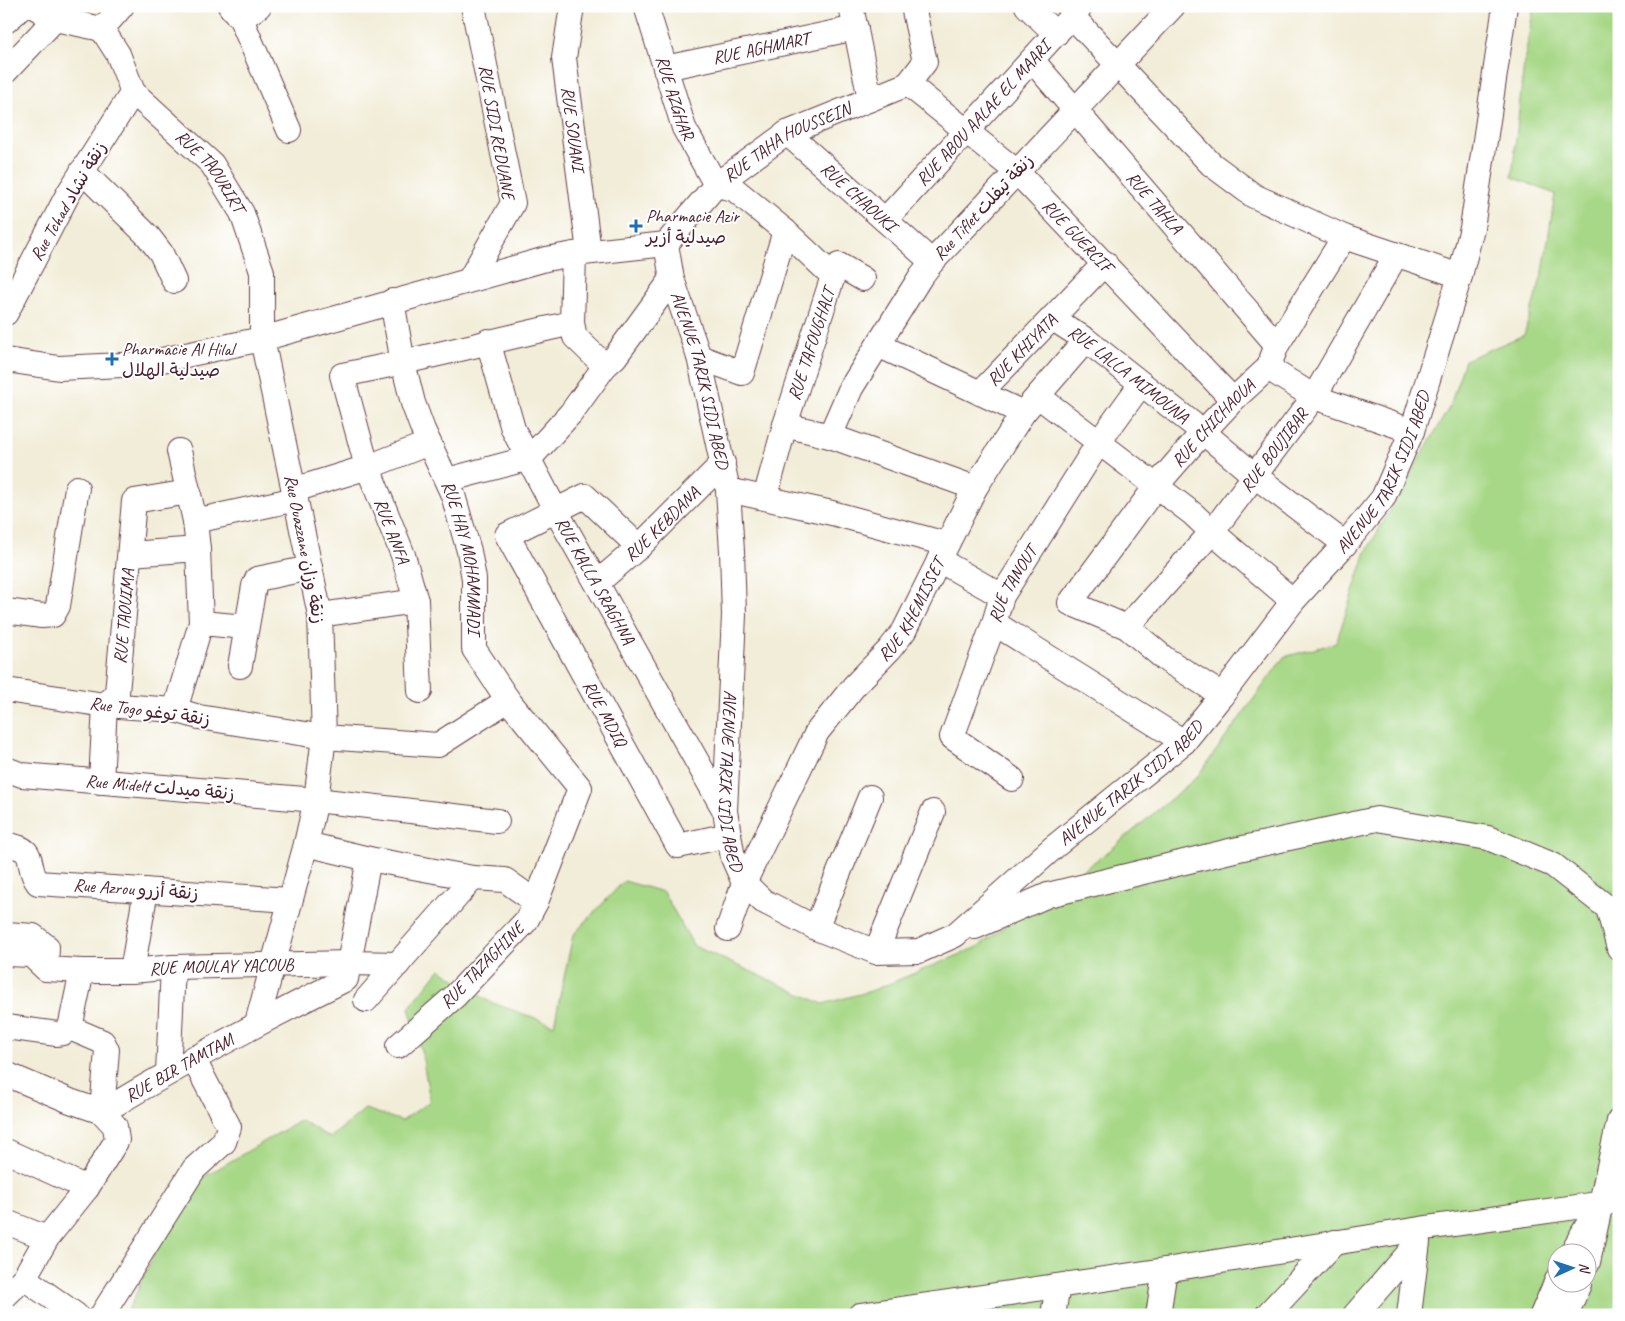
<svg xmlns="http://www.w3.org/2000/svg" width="1625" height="1321" font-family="Caveat,'Playpen Sans Arabic',sans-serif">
	<rect width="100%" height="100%" fill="#fff"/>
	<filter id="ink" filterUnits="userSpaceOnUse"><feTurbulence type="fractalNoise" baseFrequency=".02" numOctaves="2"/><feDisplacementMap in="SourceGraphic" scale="10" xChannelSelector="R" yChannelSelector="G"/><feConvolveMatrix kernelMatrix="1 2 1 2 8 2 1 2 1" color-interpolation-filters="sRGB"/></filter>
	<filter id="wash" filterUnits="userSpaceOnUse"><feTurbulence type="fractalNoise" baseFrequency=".0096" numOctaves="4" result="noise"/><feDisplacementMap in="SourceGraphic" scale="20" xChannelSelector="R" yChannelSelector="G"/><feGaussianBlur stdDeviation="1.12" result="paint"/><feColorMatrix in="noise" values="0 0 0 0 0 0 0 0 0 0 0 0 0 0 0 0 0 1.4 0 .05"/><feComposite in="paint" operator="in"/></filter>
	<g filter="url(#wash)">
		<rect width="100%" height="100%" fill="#f2edd8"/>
		<path fill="#a7d887" stroke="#787c59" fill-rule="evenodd" d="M1534 6H1619V1315H126L185 1188 301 1120 330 1138 365 1109 402 1121 430 1101 422 1054 409 1008 440 969 490 1002 554 1025 573 935 624 881 663 892 694 946 823 1004 871 991 976 948 1109 851 1197 777 1284 657 1336 643 1366 552 1450 406 1465 360 1524 335 1543 272 1555 194 1512 177 1524 63ZM1558 1254H1588V1284H1558Z"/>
	</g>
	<g filter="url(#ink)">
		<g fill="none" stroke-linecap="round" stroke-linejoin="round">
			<defs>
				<g id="minor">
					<polyline points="33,6 55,19 102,29"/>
					<polyline points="230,6 241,19 289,130"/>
					<path id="s1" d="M572 6 564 58 589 252"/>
					<path id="s2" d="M646 6 684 128 716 185 734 189 785 231 833 276 785 425 765 498"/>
					<polyline points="851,6 870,99"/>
					<polyline points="1027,6 1056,34"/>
					<polyline points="1072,16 1211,164 1254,196 1344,237 1460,276"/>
					<polyline points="241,19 259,6"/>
					<polyline points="6,21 23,6"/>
					<path id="s3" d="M102 29 118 54 133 92 212 164 242 213 262 272V339L320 615 324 737 316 800 306 844 257 1023"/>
					<polyline points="102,29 122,6"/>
					<path id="s4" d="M1032 60 1277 345"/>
					<path id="s5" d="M665 68 856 28"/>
					<polyline points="6,71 55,19"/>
					<path id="s6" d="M908 84 1017 172 1233 400"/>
					<path id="s7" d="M787 133 932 262"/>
					<polyline points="82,171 148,236 161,253 174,281"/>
					<path id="s8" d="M885 220 1081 6"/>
					<path id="s9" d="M666 244 716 185 787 133 908 84 925 62 913 6"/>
					<polyline points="574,254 572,323 575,337 605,366"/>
					<polyline points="833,276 839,265 863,279"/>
					<polyline points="470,279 513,203 473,6"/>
					<path id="s10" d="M392 301 403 363 413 403 423 430 453 495 469 551 474 579V649L508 700 580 788 536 902 526 921 455 996 398 1046"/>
					<polyline points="6,313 68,194 133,92"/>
					<path id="s11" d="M1052 318 1086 340 1203 432 1255 476 1345 544"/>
					<path id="s12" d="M488 341 513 429 556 511 725 811"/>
					<polyline points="878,345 1023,413"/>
					<polyline points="699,357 742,373 785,231"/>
					<path id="s13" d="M6 360 59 368 143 364 262 339 546 259 574 254 666 244 672 279 699 357 728 490 732 551 734 615 725 811 733 858 744 883 763 901 816 928 876 952 919 951 955 935 1054 847 1184 742 1222 695 1293 601 1345 544 1383 498 1412 431 1460 276 1472 228 1505 6"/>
					<polyline points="1268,368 1314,397 1412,431"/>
					<path id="s14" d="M980 393 1105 263"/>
					<polyline points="1038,396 1193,514 1212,532 1293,601"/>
					<polyline points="785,425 830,436 975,488"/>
					<polyline points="830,436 851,388 921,276 932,262 1173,6"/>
					<polyline points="447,480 530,458 571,413 605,366 615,357 672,279"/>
					<polyline points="294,490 368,467 429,443"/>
					<polyline points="728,490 832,513 946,544"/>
					<polyline points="195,521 296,499"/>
					<path id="s15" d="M639 547 585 496 507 535 678 846 729 835"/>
					<polyline points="130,554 198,549"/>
					<polyline points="939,560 1002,596"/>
					<path id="s16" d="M597 583 639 547 723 463"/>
					<polyline points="6,611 42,616 53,615 58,606 77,488"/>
					<polyline points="320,615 416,601"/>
					<polyline points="201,623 246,627"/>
					<polyline points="994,623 1184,742"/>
					<path id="s17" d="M1127 627 1212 532 1314 397 1396 255"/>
					<polyline points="240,666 254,586 257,579 310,568"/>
					<polyline points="6,690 105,705 175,710 199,717 324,737 438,745 508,700"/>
					<path d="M420 691 416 601 403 555 366 463 342 375C419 360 495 340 572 323"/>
					<path id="s18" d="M1222 695 1165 659 1127 627 1070 603 1157 485 1203 432 1233 400 1268 368 1277 345 1344 237"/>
					<polyline points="175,710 201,623 198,549 195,521 179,451"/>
					<polyline points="6,769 22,775 316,800 497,821"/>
					<path id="s19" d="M1012 779 952 737 994 623 1002 596 1099 442 1141 384"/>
					<path id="s20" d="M101 782 105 705 117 693 134 501 189 492"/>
					<polyline points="306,844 369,859 473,878 505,880 536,902"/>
					<path d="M6 845C40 848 24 865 38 883L290 900"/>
					<polyline points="975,927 1048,895 1234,850 1377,819 1488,838 1553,865 1608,908 1619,948"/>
					<polyline points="816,928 870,797"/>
					<path id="s21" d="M728 929 744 883 817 732 855 685 889 650 904 631 975 488 1023 413 1086 340"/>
					<polyline points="6,934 33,936 47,947 46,969"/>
					<polyline points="876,952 933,812"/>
					<path id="s22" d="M6 954 31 955 46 969 82 971H132L173 967 349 963 398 964"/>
					<polyline points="132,971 146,890"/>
					<polyline points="366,1000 473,878"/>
					<polyline points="6,1027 57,1034 63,1033 70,1028 82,971"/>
					<polyline points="70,1028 103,1042 107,1050 102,1112"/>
					<polyline points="168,1073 173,967"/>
					<polyline points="6,1074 70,1101 102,1112 115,1126 117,1140 87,1188 47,1238 24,1278 6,1295"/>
					<path id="s23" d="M102 1112C182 1064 263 1020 346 979L369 859"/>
					<polyline points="6,1151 87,1188"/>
					<polyline points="6,1222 47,1238"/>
					<polyline points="1571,1254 1590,1221"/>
					<polyline points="1588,1262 1619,1121"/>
					<polyline points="24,1278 76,1315"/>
					<polyline points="102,1315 194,1169 224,1142 229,1127 193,1058"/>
					<polyline points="860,1315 1165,1270 1426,1228 1619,1201"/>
					<polyline points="1053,1315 1058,1286"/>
					<polyline points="1158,1315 1165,1270"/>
					<polyline points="1267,1315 1335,1242"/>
					<polyline points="1355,1315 1416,1245"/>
					<polyline points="1409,1315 1418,1242"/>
					<polyline points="1542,1315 1558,1278"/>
					<polyline points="1566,1315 1579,1284"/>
				</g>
			</defs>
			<use href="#minor" stroke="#633e45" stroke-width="26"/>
			<use href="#minor" stroke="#fff" stroke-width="24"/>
		</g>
	</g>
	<g fill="#1f6fb2" stroke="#fff" stroke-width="2">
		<path d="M633.5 218.5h5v5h5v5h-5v5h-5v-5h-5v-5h5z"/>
		<path d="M109.5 351.5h5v5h5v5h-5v5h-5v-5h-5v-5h5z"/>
	</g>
	<g text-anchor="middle" stroke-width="4" stroke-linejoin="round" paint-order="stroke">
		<g font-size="18" fill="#4a1f2b" stroke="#fff">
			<text dy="6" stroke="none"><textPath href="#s5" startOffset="98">RUE AGHMART</textPath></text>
			<text dy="6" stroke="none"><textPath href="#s2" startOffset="96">RUE AZGHAR</textPath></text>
			<text dy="6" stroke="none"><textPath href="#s8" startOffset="145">RUE ABOU AALAE EL MAARI</textPath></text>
			<text dy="6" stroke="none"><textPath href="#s1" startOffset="124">RUE SOUANI</textPath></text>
			<text transform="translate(497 132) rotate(80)" y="6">RUE SIDI REDUANE</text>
			<text dy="6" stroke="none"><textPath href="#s9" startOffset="161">RUE TAHA HOUSSEIN</textPath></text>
			<text dy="6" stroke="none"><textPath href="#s3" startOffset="182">RUE TAOURIRT</textPath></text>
			<text dy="6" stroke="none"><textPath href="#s7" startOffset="96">RUE CHAOUKI</textPath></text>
			<text transform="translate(68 201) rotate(-60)" y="6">Rue Tchad زنقة نشاد</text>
			<text dy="6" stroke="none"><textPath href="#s4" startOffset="188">RUE TAHLA</textPath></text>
			<text transform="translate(983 207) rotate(-47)" y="6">Rue Tiflet زنقة تيفلت</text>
			<text dy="6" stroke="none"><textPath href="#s6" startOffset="228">RUE GUERCIF</textPath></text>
			<text transform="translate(811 344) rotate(-72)" y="6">RUE TAFOUGHALT</text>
			<text dy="6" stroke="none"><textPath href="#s14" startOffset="60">RUE KHIYATA</textPath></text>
			<text dy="6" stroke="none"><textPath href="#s11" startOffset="95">RUE LALLA MIMOUNA</textPath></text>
			<text dy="6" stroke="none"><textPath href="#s13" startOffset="816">AVENUE TARIK SIDI ABED</textPath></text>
			<text dy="6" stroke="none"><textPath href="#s18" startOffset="409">RUE CHICHAOUA</textPath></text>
			<text dy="6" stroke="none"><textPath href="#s17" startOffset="230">RUE BOUJIBAR</textPath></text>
			<text dy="6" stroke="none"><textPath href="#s13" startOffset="2196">AVENUE TARIK SIDI ABED</textPath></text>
			<text dy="6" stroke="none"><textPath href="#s16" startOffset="88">RUE KEBDANA</textPath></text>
			<text transform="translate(392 531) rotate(69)" y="6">RUE ANFA</text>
			<text transform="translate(305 549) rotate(79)" y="6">Rue Ouazzane زنقة وزان</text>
			<text dy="6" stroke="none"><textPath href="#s10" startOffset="268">RUE HAY MOHAMMADI</textPath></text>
			<text dy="6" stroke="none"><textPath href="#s12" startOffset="264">RUE KALLA SRAGHNA</textPath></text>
			<text dy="6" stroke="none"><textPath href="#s19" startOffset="238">RUE TANOUT</textPath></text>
			<text dy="6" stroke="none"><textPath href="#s21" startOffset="372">RUE KHEMISSET</textPath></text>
			<text dy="6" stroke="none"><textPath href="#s20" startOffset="171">RUE TAOUIMA</textPath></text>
			<text transform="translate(150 711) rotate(8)" y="6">Rue Togo زنقة توغو</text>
			<text dy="6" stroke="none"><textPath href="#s15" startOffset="365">RUE MDIQ</textPath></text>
			<text dy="6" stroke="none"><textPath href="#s13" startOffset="1221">AVENUE TARIK SIDI ABED</textPath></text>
			<text dy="6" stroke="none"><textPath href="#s13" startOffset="1791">AVENUE TARIK SIDI ABED</textPath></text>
			<text transform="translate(160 787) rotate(5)" y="6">Rue Midelt زنقة ميدلت</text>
			<text transform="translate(136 889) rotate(4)" y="6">Rue Azrou زنقة أزرو</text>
			<text transform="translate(482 965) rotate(-46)" y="6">RUE TAZAGHINE</text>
			<text dy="6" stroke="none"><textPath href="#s22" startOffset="221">RUE MOULAY YACOUB</textPath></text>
			<text dy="6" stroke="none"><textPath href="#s23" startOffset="89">RUE BIR TAMTAM</textPath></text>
		</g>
		<g font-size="18" fill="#4a1f2b" stroke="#fff" text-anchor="start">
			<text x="646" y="222">Pharmacie Azir<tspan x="646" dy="21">صيدلية أزير</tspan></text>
			<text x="122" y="355">Pharmacie Al Hilal<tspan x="122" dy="21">صيدلية الهلال</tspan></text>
		</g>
	</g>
	<rect width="1625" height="1321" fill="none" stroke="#fff" stroke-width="25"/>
	<g transform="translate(1572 1268) rotate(87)"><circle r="24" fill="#ffffff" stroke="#b7a5aa"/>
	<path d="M0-4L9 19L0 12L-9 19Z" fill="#1f6fb2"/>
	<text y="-8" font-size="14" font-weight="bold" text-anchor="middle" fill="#4a1f2b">N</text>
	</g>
</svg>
